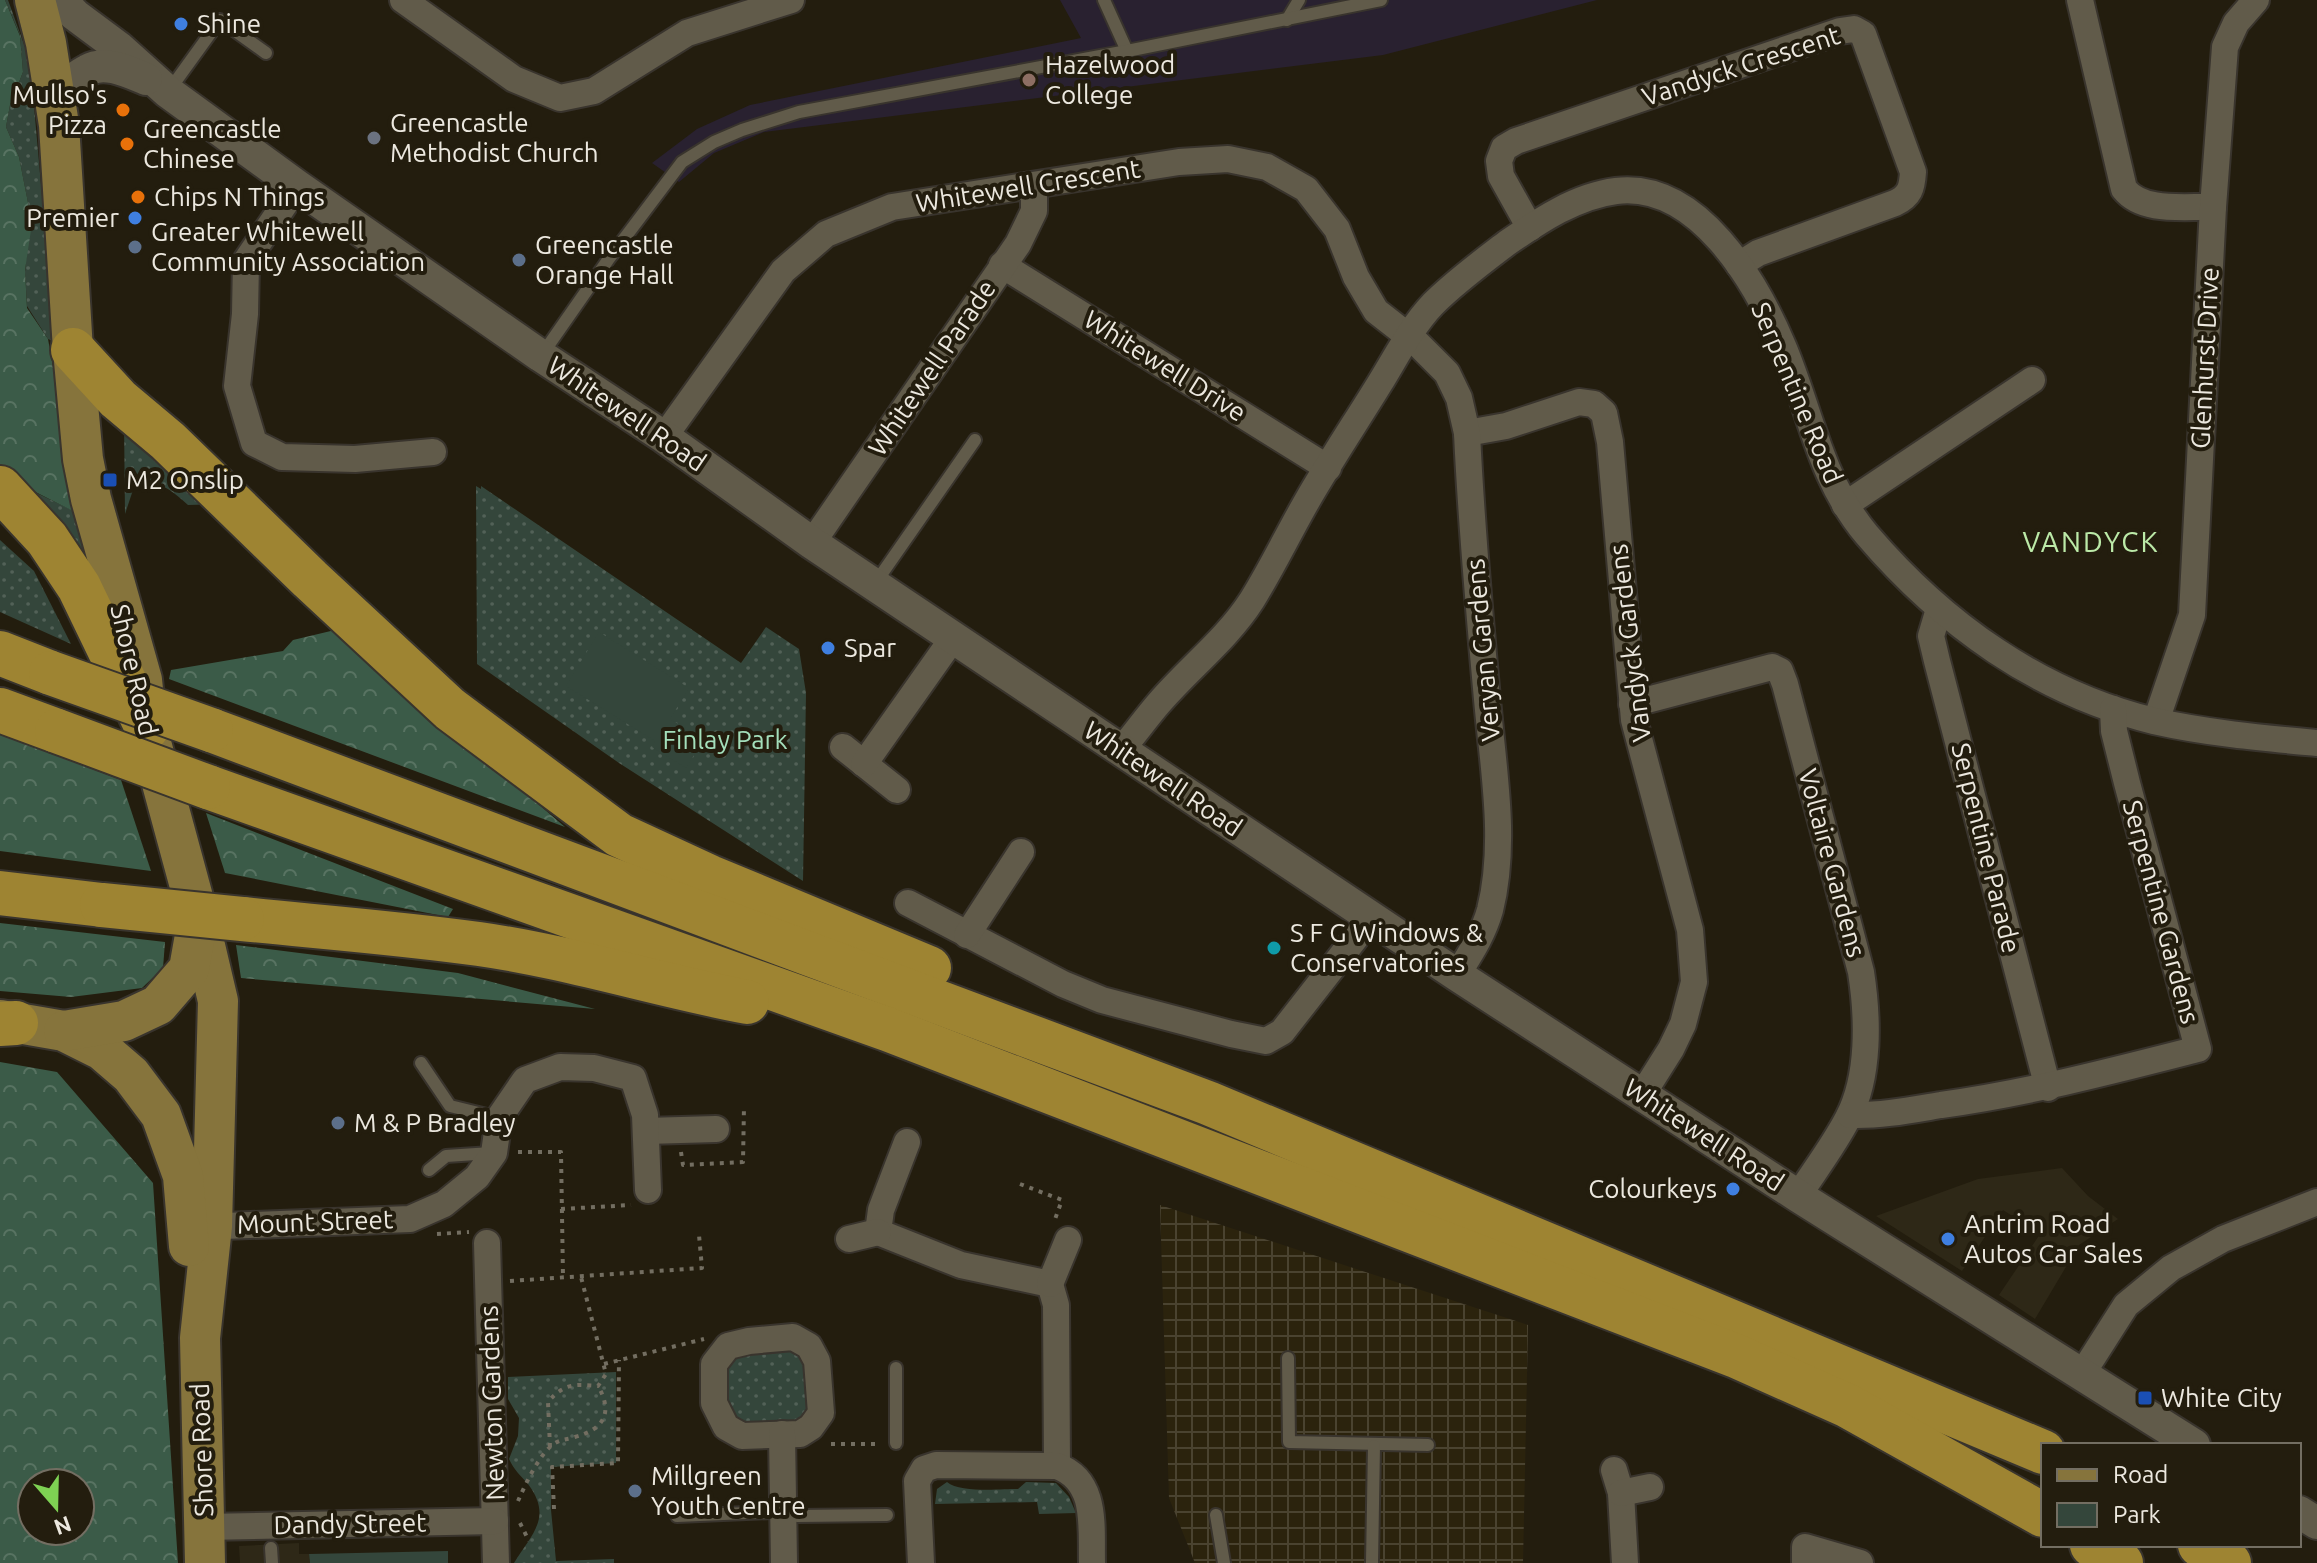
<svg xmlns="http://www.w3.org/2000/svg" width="2317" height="1563" font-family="Ubuntu,sans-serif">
	<defs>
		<pattern id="industrial-grid" width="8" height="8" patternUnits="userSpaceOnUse" patternTransform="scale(2)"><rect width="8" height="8" fill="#2b230d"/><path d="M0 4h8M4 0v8" fill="none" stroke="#4a4330"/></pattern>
		<pattern id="green-dots" width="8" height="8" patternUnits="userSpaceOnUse" patternTransform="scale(2)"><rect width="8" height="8" fill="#34463b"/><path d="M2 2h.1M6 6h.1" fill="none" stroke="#526157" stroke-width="1.8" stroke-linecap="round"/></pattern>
		<pattern id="forest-crowns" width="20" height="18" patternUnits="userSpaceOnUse" patternTransform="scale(2)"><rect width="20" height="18" fill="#3b5b48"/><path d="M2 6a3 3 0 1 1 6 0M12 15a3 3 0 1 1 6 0" fill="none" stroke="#587362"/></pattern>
	</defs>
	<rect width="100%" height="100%" fill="#231d0e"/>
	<g fill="#2e2817">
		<polygon points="2062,1168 2088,1196 2118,1219 2079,1245 2035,1319 1999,1295 2040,1234 2003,1210 1962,1271 1876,1216 1978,1179"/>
		<polygon points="299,1543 299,1554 309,1554 310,1563 240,1563 239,1546"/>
	</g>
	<polygon fill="url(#industrial-grid)" points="1160,1205 1528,1325 1523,1563 1195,1563 1169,1498"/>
	<polygon fill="#292130" points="1060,0 1597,0 1383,55 764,132 714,153 679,182 652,163 697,129 750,105 1081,38"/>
	<g fill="url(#green-dots)">
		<polygon points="5,0 8,0 30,61 55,342 48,339 27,306 25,272 30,213 19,157 6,127 10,105 23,72 20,35"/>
		<path d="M124 419 221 504 188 505C168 487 161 481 134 487L125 514Z"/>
		<polygon points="20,485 72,510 84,550 75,553"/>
		<polygon points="476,486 481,489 481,486 741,663 766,627 799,649 806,693 803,881 619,763 477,664"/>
		<polygon points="0,540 34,571 71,644 0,612"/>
		<polygon points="786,1345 804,1357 808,1409 796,1424 738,1423 726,1413 725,1369 734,1356"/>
		<path d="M616 1372V1463L551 1467V1510L556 1561 614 1559V1563H514C532 1534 553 1517 528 1484 520 1475 514 1470 509 1459L518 1436 519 1418 508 1399V1377Z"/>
		<path d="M947 1482C960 1493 1000 1489 1018 1489L1026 1482 1056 1483 1069 1497 1076 1513 1039 1514 1037 1502 935 1504 937 1489Z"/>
	</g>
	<g fill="url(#forest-crowns)" fill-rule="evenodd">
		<polygon points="0,0 5,0 20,36 23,72 10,105 6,127 19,157 32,223 25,270 27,308 48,339 63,423 73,511 0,474"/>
		<polygon points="335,630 565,827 169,679 171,670 283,651 293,640"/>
		<polygon points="0,734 121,780 151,871 0,851"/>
		<polygon points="206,813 453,909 448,917 225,873"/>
		<polygon points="0,923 165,942 163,968 142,988 71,997 0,991"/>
		<polygon points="236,945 458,973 595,1009 241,978"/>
		<path d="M0 1062 57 1072 153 1183 178 1563H0ZM32 1483H80V1531H32Z"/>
	</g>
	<g fill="#34463b">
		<polygon points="599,632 689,688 670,719 704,739 686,768 652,747 655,741 566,686"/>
		<polygon points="448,1551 448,1563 310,1563 309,1554"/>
	</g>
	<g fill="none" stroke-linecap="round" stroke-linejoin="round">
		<defs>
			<g id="service">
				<polyline points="1104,0 1127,51"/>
				<polyline points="1287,20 1299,0"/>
				<polyline points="168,92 220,20 266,53"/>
				<polyline points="541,356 608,260 682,162 714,142 742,130 799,112 1127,51 1381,0"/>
				<polyline points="874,585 975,440"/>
				<polyline points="421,1063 450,1106 499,1118"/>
				<polyline points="429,1170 446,1156 491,1153"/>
				<polyline points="1288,1358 1289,1442 1428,1445"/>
				<polyline points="896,1368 896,1443"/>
				<polyline points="1216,1515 1224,1563"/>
				<polyline points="677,1516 772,1512"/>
				<polyline points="797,1516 887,1515"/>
				<polyline points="271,1548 272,1563"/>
				<polyline points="1372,1563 1374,1446"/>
			</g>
			<g id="minor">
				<polyline points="403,0 514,79 560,98 594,91 687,33 791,0"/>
				<path d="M2080 0 2124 189C2143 213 2185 206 2213 207"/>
				<polyline points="297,186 246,261 245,314 237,386 254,443 282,457 355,459 433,452"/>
				<path d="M1530 228 1501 176 1499 161 1504 148 1516 141 1840 31 1854 29 1863 34 1913 172C1912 188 1910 196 1895 203L1758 253 1739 265"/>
				<polyline points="1002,265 1328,468"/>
				<polyline points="1467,433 1506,426 1579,402 1594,404 1604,413 1610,442 1634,720 1690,930 1694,982 1683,1024 1671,1049 1642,1095"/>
				<path d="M664 437 783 271 826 234 892 207 1179 162 1228 159 1267 167 1306 189 1337 229 1356 277 1376 311 1417 343 1447 373 1459 398 1467 433C1471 521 1479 611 1487 699 1493 768 1507 842 1490 910 1483 935 1470 954 1457 975"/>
				<polyline points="1845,505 2032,380"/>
				<polyline points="812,543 1018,244 1034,211 1034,186"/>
				<polyline points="1939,609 1931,636 1937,661 2048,1088"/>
				<path d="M1632 704 1772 667 1780 671 1785 684 1861 972C1868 1017 1870 1076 1848 1118 1834 1145 1815 1170 1798 1196"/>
				<polyline points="2156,721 2192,615 2213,207 2225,47 2236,23 2256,0"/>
				<polyline points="843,747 897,790"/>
				<path d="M1121 750C1134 735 1146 718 1159 703 1189 668 1227 639 1252 600 1272 568 1288 534 1307 501 1330 461 1356 422 1380 383 1396 357 1412 326 1433 304 1455 282 1482 262 1507 243 1539 221 1576 196 1616 191 1698 181 1756 282 1783 346 1811 412 1819 478 1867 535 1943 624 2039 693 2154 721 2207 733 2263 738 2317 743"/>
				<polyline points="864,764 953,638"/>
				<polyline points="908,903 1063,984 1102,1000 1231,1034 1266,1041 1282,1032 1371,918"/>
				<polyline points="967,935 1021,852"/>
				<path d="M1850 1115C1881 1116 1911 1110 1941 1105 2028 1093 2112 1071 2198 1049L2127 783 2114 731 2113 709"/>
				<polyline points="646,1131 716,1129"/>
				<polyline points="907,1142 881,1210 878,1232 961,1265 1050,1284 1056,1305 1057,1466"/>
				<polyline points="199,1227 410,1219 444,1204 477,1177 494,1153 499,1118 525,1080 560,1067 594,1068 633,1078 645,1115 648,1190"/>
				<polyline points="849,1239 878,1232"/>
				<polyline points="487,1243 496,1563"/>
				<polyline points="1050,1284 1068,1240"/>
				<polygon points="793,1337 809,1346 817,1361 821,1413 811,1427 800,1434 742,1436 726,1427 714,1403 714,1364 728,1346 749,1341"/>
				<polyline points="2082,1374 2126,1305 2171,1268 2223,1239 2317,1202"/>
				<polyline points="782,1434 784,1563"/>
				<polyline points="1614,1470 1621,1493 1625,1563"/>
				<polyline points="1621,1493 1650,1487"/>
				<polyline points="205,1527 495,1521"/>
				<path d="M921 1563 917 1481 924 1469 936 1465 1057 1466C1098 1481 1091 1527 1092 1563"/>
				<polyline points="1805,1563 1805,1547 1860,1563"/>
			</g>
			<g id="tertiary">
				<polyline points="61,0 75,15 118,47 168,92 297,186 541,356 664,437 812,543 1457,975 1798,1196 2194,1445"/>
				<path d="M54 91C67 86 76 76 88 70 105 60 129 72 146 79"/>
				<polyline points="2299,1512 2317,1523"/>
			</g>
			<g id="primary">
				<polyline points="35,0 46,43 59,125 73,350 83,459 91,499 142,680 147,728 198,916 218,1001 212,1226 200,1338 205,1563"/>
				<polyline points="0,1020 64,1031 102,1050 131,1075 161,1115 183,1176 189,1246"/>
				<polyline points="64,1031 124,1021 158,1005 189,969 197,924"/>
			</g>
			<g id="motorway">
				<polyline points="73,350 118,399 168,441 310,579 450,709 619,835 710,877 929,968"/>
				<polyline points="0,488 47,539 79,587 147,728"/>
				<polyline points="0,653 51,673"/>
				<polyline points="0,710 57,731"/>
				<polyline points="211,730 1208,1103 2043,1452"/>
				<polyline points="208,787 887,1029 1736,1356 1848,1406 2043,1515"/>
				<polyline points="0,893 102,905"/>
				<path d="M242 919C321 927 400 933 479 944 570 957 657 985 747 1002"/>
				<polyline points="0,1024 16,1023"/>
				<polyline points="2092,1545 2121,1563"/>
				<polyline points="2200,1545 2229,1563"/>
			</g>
		</defs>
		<use href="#service" stroke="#39342d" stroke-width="16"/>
		<use href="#minor" stroke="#39342d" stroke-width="30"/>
		<use href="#tertiary" stroke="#39342d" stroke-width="36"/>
		<use href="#primary" stroke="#39342d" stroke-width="44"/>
		<use href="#motorway" stroke="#39342d" stroke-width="48"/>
		<g stroke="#736e61" stroke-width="4" stroke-dasharray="4 6" stroke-linecap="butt">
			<polyline points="518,1152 561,1152 563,1278"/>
			<polyline points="681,1152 683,1165 743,1162 744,1106"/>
			<polyline points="1020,1184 1062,1200 1054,1222"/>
			<polyline points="561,1209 631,1205"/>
			<polyline points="437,1234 469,1232"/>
			<polyline points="510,1281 702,1268 699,1235"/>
			<polyline points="604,1364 704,1339"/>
			<polyline points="831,1444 880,1444"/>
			<path d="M550 1447 548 1402C564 1383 575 1384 598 1386L606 1374 581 1277"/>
			<path d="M518 1501C526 1483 537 1459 551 1446 559 1439 566 1440 575 1437 605 1429 613 1412 598 1386"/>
			<polyline points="554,1509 552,1467 618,1463 619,1360"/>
			<polyline points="520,1523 529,1541"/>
		</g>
		<use href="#service" stroke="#615b4a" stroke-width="12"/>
		<use href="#minor" stroke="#615b4a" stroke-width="26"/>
		<use href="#tertiary" stroke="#615b4a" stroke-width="32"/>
		<use href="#primary" stroke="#86743c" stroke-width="40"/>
		<use href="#motorway" stroke="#9e8432" stroke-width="44"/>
		<defs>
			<g id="motorway-bridge">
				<polyline points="51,673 211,730"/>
				<polyline points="57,731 208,787"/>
				<polyline points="102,905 242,919"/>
			</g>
		</defs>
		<use href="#motorway-bridge" stroke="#39342d" stroke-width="48" stroke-linecap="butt"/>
		<use href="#motorway-bridge" stroke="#9e8432" stroke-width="44"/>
	</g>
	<g fill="#3f7fe0" stroke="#231d0e" stroke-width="3">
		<circle cx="181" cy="24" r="8"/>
		<circle cx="135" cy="218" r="8"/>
		<circle cx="828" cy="648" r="8"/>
		<circle cx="1733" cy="1189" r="8"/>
		<circle cx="1948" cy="1239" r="8"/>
	</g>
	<circle fill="#8d6e63" stroke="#231d0e" stroke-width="3" cx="1029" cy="80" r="8"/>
	<g fill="#e8710a" stroke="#231d0e" stroke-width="3">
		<circle cx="123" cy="110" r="8"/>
		<circle cx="127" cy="144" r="8"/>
		<circle cx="138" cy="197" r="8"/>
	</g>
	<circle fill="#6b7280" stroke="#231d0e" stroke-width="3" cx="374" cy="138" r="8"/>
	<g fill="#5c6f8a" stroke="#231d0e" stroke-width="3">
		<circle cx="135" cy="247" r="8"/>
		<circle cx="519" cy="260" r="8"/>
		<circle cx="338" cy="1123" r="8"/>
		<circle cx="635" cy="1491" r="8"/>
	</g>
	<g fill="#1a4fb4" stroke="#231d0e" stroke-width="3">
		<rect x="102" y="472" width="16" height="16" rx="4"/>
		<rect x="2137" y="1390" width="16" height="16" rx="4"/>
	</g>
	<circle fill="#0f9aa8" stroke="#231d0e" stroke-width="3" cx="1274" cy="948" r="8"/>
	<g text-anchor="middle" stroke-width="8" stroke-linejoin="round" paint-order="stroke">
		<g font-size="26" fill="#ece8df" stroke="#231d0e" text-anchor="start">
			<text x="197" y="33">Shine</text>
			<text x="1045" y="74">Hazelwood<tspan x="1045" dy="30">College</tspan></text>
			<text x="107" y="104" text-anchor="end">Mullso's<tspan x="107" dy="30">Pizza</tspan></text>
			<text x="390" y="132">Greencastle<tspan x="390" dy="30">Methodist Church</tspan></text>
			<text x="143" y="138">Greencastle<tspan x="143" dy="30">Chinese</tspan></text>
			<text x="154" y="206">Chips N Things</text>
			<text x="119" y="227" text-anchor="end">Premier</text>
			<text x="151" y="241">Greater Whitewell<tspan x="151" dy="30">Community Association</tspan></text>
			<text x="535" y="254">Greencastle<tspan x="535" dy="30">Orange Hall</tspan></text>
			<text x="126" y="489">M2 Onslip</text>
			<text x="844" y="657">Spar</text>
			<text x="1290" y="942">S F G Windows &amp;<tspan x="1290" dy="30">Conservatories</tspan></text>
			<text x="354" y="1132">M &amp; P Bradley</text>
			<text x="1717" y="1198" text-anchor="end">Colourkeys</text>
			<text x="1964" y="1233">Antrim Road<tspan x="1964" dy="30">Autos Car Sales</tspan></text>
			<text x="2161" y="1407">White City</text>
			<text x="651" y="1485">Millgreen<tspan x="651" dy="30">Youth Centre</tspan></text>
		</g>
		<g font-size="26" fill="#ece8df" stroke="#231d0e">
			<text transform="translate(1741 66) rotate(-18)" y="9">Vandyck Crescent</text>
			<text transform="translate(1028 186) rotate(-9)" y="9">Whitewell Crescent</text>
			<text transform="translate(2205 358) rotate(-87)" y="9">Glenhurst Drive</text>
			<text transform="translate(1165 366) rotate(32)" y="9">Whitewell Drive</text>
			<text transform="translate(932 368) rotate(-56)" y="9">Whitewell Parade</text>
			<text transform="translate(1797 393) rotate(67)" y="9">Serpentine Road</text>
			<text transform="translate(627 414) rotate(34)" y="9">Whitewell Road</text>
			<text transform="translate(1630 643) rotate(-97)" y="9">Vandyck Gardens</text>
			<text transform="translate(1483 650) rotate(-95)" y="9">Veryan Gardens</text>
			<text transform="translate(134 670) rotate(77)" y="9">Shore Road</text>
			<text transform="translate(1163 779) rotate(34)" y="9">Whitewell Road</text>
			<text transform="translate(1986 848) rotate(76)" y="9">Serpentine Parade</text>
			<text transform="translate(1832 863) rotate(75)" y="9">Voltaire Gardens</text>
			<text transform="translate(2161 912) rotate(75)" y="9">Serpentine Gardens</text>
			<text transform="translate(1704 1135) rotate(33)" y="9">Whitewell Road</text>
			<text transform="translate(315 1222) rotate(-2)" y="9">Mount Street</text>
			<text transform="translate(492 1403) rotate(-92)" y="9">Newton Gardens</text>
			<text transform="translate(202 1450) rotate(-92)" y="9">Shore Road</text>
			<text transform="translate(350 1524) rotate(-1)" y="9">Dandy Street</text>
		</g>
		<g font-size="26" fill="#a4dfbb" stroke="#231d0e">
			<text x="725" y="749">Finlay Park</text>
		</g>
		<g font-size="28" letter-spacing="2" fill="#bceaa8" stroke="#231d0e">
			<text x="2091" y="552">VANDYCK</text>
		</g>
	</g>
	<rect x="2041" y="1443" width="260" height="104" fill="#231d0e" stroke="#736e62" stroke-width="2"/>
	<rect x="2057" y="1469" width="40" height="12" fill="#86743c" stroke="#736e62" stroke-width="2"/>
	<text x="2113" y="1483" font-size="24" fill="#ece8df">Road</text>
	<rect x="2057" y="1503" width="40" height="24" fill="#34463b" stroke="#736e62" stroke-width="2"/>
	<text x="2113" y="1523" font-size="24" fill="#ece8df">Park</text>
	<g transform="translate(56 1507) rotate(160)"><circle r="38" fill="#231d0e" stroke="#736e62" stroke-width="2"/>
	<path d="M0-6L14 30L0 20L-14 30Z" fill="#7ed153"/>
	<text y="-12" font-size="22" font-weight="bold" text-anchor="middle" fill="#ece8df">N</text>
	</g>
</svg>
